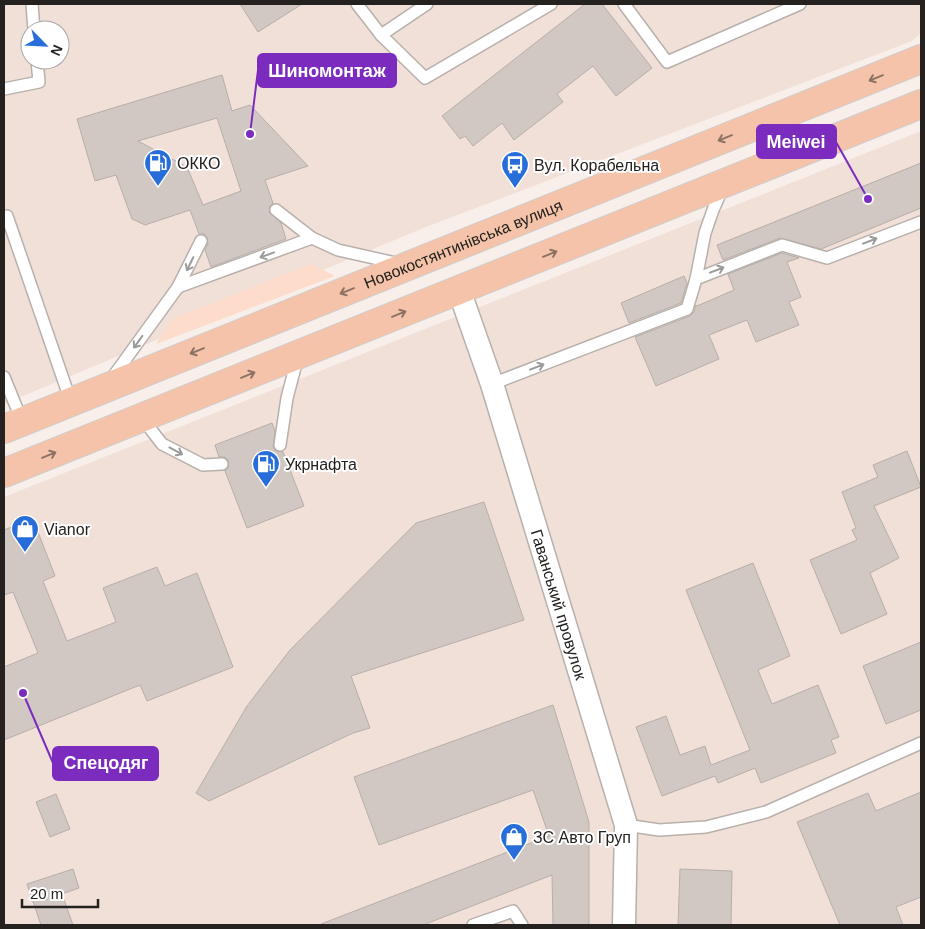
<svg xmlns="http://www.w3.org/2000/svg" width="925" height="929" font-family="Helvetica,sans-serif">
	<rect width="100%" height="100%" fill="#f8efeb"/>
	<g fill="#f1e0d8" fill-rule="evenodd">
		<path d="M4 4H921V33L912 41 421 229 4 404ZM30 30H60V60H30Z"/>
		<polygon points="921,131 921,925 4,925 4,497"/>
	</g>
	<polygon fill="#fddccb" points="311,264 335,276 156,344 172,319"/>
	<g fill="#d1c8c4" stroke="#b7aeaa" fill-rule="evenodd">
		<polygon points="240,4 302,4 258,32"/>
		<polygon points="585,4 602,4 652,68 616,96 593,66 557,94 563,102 514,140 502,123 473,146 465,136 460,139 442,116"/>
		<path d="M222 75 232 111 250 105 308 166 265 180 273 203 270 206 269 212 281 223 286 239 211 267 205 250 208 244 207 237 204 234H199L190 210 145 225 132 219 116 175 95 181 77 119ZM217 118 241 191 203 205 187 167 138 141Z"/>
		<polygon points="921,163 921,208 821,249 780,238 723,260 717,245"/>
		<polygon points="782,253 799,258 787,262 801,297 789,302 799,325 756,342 747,320 709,335 719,359 656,386 635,337 690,316 694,312 696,305 697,306 734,290 728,274"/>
		<polygon points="684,276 687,283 681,303 629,323 621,303"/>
		<polygon points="272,423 275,431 273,447 276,451 283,452 304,506 247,528 225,471 229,467 228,460 225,457 219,457 215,445"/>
		<polygon points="907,451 921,487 874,506 899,558 870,573 887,614 841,634 810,560 857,540 852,530 856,528 842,492 878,477 873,465"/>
		<polygon points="484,502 524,620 351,676 370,728 353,733 209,801 196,793 247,706 290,650 416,523"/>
		<polygon points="33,519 55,576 43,581 67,641 116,622 103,588 157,567 165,586 197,573 233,667 147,701 140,685 4,740 4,667 38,653 13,592 4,595 4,530"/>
		<polygon points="753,563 790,656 758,670 772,704 818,685 839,737 831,740 836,753 761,783 755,768 718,783 715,776 662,796 636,727 666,716 680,755 705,746 711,765 750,750 686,590"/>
		<polygon points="921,642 921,710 886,724 863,666"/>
		<polygon points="553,705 589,822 589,925 553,925 552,875 423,925 321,925 321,924 549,836 533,790 379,845 354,777"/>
		<polygon points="921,792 921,897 896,907 903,925 840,925 797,822 868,793 876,811"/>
		<polygon points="56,794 70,829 50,837 36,802"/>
		<polygon points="73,869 79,888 62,894 73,925 41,925 27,884"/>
		<polygon points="680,869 732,871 731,925 678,925"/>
	</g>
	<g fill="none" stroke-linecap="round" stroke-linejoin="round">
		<defs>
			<g id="service">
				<polyline points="32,4 34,30"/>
				<polyline points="357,4 381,35 425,78 551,4"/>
				<polyline points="624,4 667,62 800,4"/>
				<polyline points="381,35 427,4"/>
				<polyline points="4,89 39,82 37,60"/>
				<polyline points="276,210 312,238 338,250 400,264"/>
				<polyline points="7,216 71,402"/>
				<polyline points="696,279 705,233 713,210 723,187"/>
				<polyline points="178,287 201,241"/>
				<polyline points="4,377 22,421"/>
				<polyline points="112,378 178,287 312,238"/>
				<polyline points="492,384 687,309 696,279 782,245 827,258 921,222"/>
				<polyline points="142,418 162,444 203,465 222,464"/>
				<polyline points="280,445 287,398 298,356"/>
				<polyline points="626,825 659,830 706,827 766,812 921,743"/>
				<polyline points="473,925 513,911 522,925"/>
			</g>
			<g id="minor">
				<path id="s1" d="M459 290 492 384 626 825 624 925"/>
			</g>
			<g id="primary">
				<path id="s2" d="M4 429 921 59"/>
				<polyline points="4,473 921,104"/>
			</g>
		</defs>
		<use href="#service" stroke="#b8b0ab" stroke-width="14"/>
		<use href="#minor" stroke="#b8b0ab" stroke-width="25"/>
		<use href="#primary" stroke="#cfcece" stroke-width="30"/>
		<use href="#service" stroke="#fff" stroke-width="11"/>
		<use href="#minor" stroke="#fff" stroke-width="22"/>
		<use href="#primary" stroke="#f4c3a9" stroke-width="28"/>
	</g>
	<defs><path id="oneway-shaft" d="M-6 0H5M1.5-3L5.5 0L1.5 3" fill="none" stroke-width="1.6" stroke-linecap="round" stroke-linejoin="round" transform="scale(1.25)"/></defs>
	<g stroke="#8c7264">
		<use href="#oneway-shaft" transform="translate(876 78) rotate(158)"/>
		<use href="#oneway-shaft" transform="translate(725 138) rotate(158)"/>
		<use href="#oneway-shaft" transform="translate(550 254) rotate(-22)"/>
		<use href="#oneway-shaft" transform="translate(347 291) rotate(158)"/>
		<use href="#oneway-shaft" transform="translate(399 314) rotate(-22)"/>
		<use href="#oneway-shaft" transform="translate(197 351) rotate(158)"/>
		<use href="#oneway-shaft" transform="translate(248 375) rotate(-22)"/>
		<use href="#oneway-shaft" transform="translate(49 455) rotate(-22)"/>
	</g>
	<g stroke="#9c9b9a">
		<use href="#oneway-shaft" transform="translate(870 241) rotate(-21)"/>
		<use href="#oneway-shaft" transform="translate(267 255) rotate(160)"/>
		<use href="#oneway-shaft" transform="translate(190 264) rotate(116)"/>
		<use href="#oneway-shaft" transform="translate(717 270) rotate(-21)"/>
		<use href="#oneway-shaft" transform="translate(138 342) rotate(126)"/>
		<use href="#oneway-shaft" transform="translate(537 367) rotate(-21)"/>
		<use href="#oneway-shaft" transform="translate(176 451) rotate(28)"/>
	</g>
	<defs>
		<symbol id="fuel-pin" viewBox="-11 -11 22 30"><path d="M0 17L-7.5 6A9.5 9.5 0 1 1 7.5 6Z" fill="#276eda" stroke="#fff"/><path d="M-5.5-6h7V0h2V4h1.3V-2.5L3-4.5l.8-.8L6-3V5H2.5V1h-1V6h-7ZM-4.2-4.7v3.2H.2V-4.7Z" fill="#fff"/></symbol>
		<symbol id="bus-pin" viewBox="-11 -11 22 30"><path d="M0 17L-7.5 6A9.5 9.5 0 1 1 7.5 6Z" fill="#276eda" stroke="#fff"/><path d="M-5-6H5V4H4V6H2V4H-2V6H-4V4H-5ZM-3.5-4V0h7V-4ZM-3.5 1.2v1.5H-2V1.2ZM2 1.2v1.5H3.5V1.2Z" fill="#fff"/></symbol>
		<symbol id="shop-pin" viewBox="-11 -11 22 30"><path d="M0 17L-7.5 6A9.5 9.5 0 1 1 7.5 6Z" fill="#276eda" stroke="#fff"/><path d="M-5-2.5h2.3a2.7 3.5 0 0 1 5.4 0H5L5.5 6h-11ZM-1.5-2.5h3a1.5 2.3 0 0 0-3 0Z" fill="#fff"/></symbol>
	</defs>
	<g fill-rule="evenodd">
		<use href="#fuel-pin" x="142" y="147" width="32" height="43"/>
		<use href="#bus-pin" x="499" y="149" width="32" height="43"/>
		<use href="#fuel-pin" x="250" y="448" width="32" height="43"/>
		<use href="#shop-pin" x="9" y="513" width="32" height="43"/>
		<use href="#shop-pin" x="498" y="821" width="32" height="43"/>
	</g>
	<g text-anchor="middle" stroke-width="4" stroke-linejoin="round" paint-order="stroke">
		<g font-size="16" fill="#24211f" stroke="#fff" text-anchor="start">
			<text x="177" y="169">ОККО</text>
			<text x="534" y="171">Вул. Корабельна</text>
			<text x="285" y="470">Укрнафта</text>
			<text x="44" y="535">Vianor</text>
			<text x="533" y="843">ЗС Авто Груп</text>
		</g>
		<g font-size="16" fill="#24211f" stroke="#fff">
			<text dy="6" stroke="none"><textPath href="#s2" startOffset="495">Новокостянтинівська вулиця</textPath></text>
			<text dy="6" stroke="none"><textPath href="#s1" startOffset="330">Гаванський провулок</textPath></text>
		</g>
	</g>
	<path fill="none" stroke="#7b2cbf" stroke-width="2" d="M250 134L258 70M868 199L836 142M23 693L53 763"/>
	<g fill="#7b2cbf" stroke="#fff" stroke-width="2">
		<circle cx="250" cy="134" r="5"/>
		<circle cx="868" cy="199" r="5"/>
		<circle cx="23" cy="693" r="5"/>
	</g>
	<g fill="#7b2cbf" stroke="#7b2cbf" stroke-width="2">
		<rect x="258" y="54" width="138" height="33" rx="5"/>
		<rect x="757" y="125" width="79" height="33" rx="5"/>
		<rect x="53" y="747" width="105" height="33" rx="5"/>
	</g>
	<g font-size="18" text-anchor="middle" font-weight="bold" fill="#fff">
		<text x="327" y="77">Шиномонтаж</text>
		<text x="796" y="148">Meiwei</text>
		<text x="106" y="769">Спецодяг</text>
	</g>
	<rect width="925" height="929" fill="none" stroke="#24211f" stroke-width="10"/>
	<g transform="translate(45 45) rotate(114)"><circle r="24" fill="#ffffff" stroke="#a7a6a5"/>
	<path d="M0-4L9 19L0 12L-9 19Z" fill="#276eda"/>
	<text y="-8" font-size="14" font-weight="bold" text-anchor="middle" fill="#24211f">N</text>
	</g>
	<path d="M22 899v8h76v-8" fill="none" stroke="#24211f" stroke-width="2.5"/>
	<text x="30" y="899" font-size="15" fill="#24211f" stroke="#ffffff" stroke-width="4" paint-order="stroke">20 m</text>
</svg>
